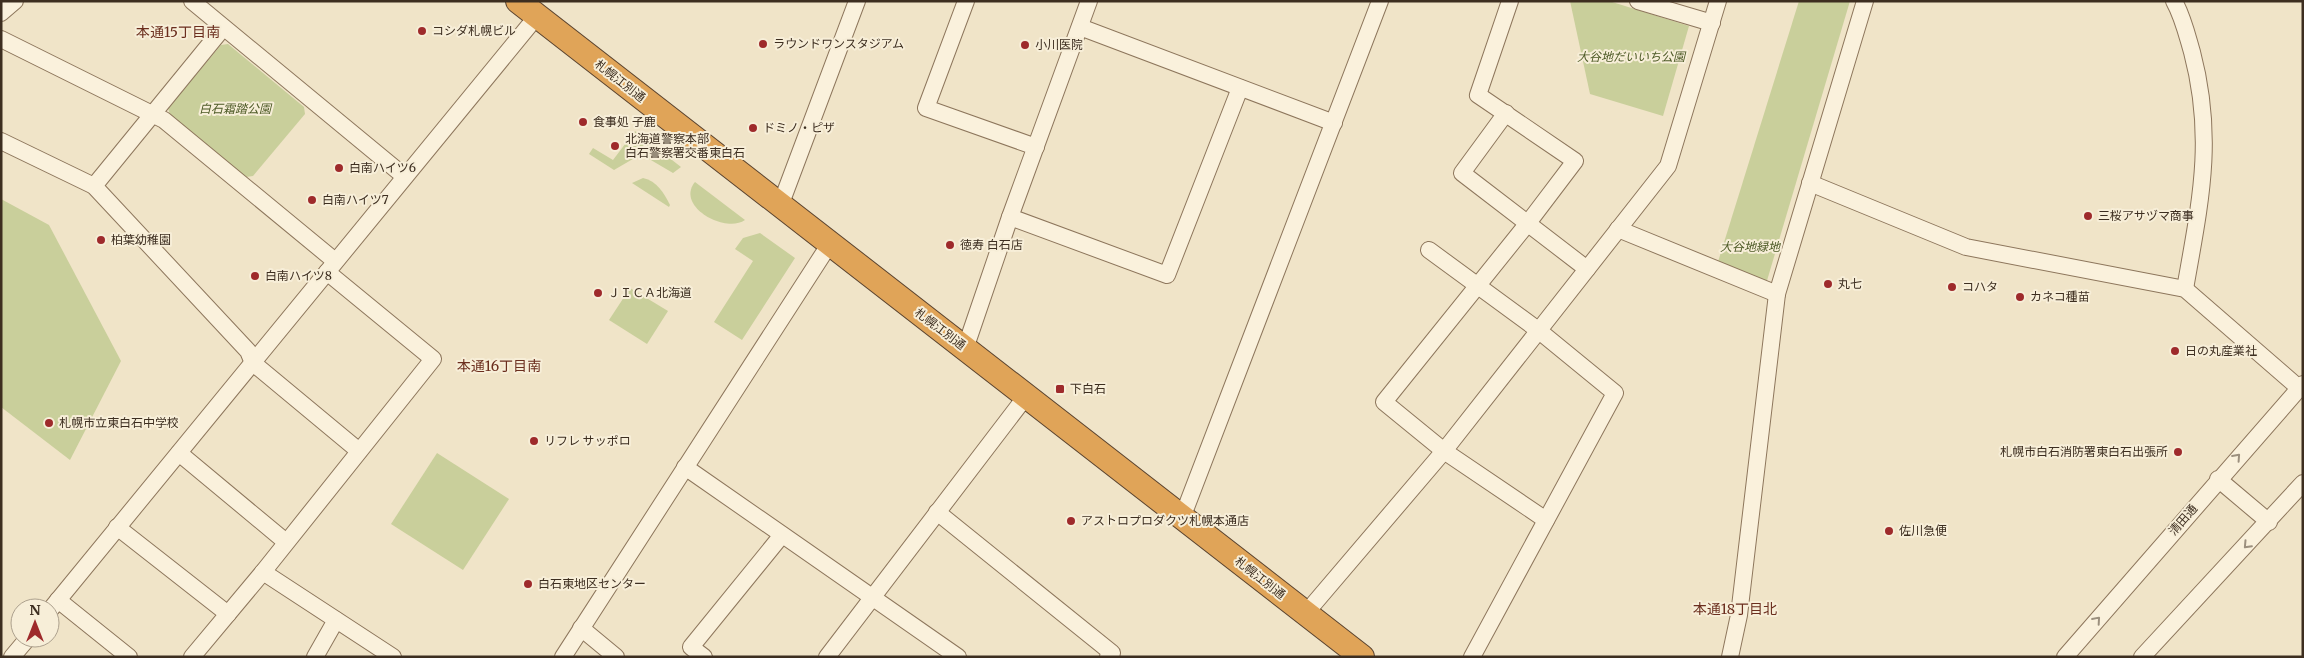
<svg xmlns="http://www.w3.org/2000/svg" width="2304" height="658" font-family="Merriweather,'Noto Sans JP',serif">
	<rect width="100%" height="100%" fill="#f0e4c8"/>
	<g fill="#c9cf9b">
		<polygon points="1570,1 1609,1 1689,26 1663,116 1590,94"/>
		<polygon points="1799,1 1850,1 1766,284 1717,265"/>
		<polygon points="228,44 304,107 305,114 253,176 246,177 170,115 168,108 221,45"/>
		<polygon points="635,131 681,167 673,173 644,156 638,156 614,170 589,154 593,148 613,160"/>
		<path d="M643 178C657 181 664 193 670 205L669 207 632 183Z"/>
		<path d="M695 182 745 220C725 234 675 206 695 182Z"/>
		<polygon points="1,199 49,225 121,361 70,460 1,407"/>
		<polygon points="760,233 795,258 742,340 714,322 753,261 735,249 743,238"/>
		<polygon points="630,288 668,311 647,344 609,320"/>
		<polygon points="437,453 509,499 463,570 391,524"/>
	</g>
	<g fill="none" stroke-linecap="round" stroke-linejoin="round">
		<defs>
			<g id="minor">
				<polyline points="192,1 404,176"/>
				<polyline points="966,1 926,108 1036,147"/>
				<polyline points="1510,1 1478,95 1575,161 1528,223 1384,402 1444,451 1546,520"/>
				<polyline points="1638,1 1712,23"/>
				<path d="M2174 1C2183 17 2187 35 2192 52 2215 139 2200 203 2185 289"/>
				<polyline points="1,13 15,1"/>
				<polyline points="1080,27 1334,123"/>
				<polyline points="1,39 164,120 335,261"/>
				<polyline points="1506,113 1462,173 1587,269"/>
				<polyline points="1,141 94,186 248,351 253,363 359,451"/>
				<polyline points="1810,183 1966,247 2185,289 2299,388"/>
				<polyline points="94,186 223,28"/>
				<polyline points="780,206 857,1"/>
				<polyline points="1010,217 1167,275 1240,88"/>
				<polyline points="1618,229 1777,294"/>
				<polyline points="1429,250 1538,330 1615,393 1472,657"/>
				<polyline points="965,349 1010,217 1089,1"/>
				<polyline points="179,453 286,542"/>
				<polyline points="685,467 958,657"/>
				<polyline points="2218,479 2269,522"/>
				<polyline points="937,512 1112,653 1108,657"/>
				<polyline points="1182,518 1380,1"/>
				<polyline points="117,527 228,614"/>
				<polyline points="263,572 393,657"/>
				<polyline points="58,600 129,657"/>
				<polyline points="50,610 537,16"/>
				<polyline points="1306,613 1444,451 1668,166 1718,1"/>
				<polyline points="581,628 616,657"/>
				<polyline points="12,657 28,638"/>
				<polyline points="192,657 263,572 433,359 327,272"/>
				<polyline points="315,657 336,620"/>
				<polyline points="563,657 829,245"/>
				<polyline points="704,657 691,647 782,535"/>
				<polyline points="827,657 1027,395"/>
				<polyline points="1730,657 1739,615 1777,294 1865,1"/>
				<polyline points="2065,657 2303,384"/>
				<polyline points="2142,657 2303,483"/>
			</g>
			<polyline id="highway" points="518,1 1362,657"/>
		</defs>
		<use href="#minor" stroke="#8d765c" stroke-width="18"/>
		<use href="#highway" stroke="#5b4430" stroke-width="26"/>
		<use href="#minor" stroke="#faf1dc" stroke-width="16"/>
		<use href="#highway" stroke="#e0a458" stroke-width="24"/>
	</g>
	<defs><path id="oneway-chevron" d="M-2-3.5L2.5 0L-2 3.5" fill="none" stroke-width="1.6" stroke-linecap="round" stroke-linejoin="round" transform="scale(1.25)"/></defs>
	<g stroke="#9c907e">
		<use href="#oneway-chevron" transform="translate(2237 457) rotate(-48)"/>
		<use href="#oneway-chevron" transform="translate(2247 545) rotate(133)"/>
		<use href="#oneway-chevron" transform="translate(2097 620) rotate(-49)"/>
	</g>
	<g fill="#9e2a2b" stroke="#f7eed8" stroke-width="2">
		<circle cx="422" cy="31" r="5"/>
		<circle cx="763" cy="44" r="5"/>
		<circle cx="1025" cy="45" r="5"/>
		<circle cx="583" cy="122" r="5"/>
		<circle cx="753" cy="128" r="5"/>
		<circle cx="615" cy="146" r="5"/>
		<circle cx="339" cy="168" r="5"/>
		<circle cx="312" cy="200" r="5"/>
		<circle cx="2088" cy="216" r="5"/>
		<circle cx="101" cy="240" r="5"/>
		<circle cx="950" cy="245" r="5"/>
		<circle cx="255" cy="276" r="5"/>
		<circle cx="1828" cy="284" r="5"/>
		<circle cx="1952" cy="287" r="5"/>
		<circle cx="598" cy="293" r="5"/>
		<circle cx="2020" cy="297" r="5"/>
		<circle cx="2175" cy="351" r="5"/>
		<rect x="1055" y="384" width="10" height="10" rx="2.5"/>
		<circle cx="49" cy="423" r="5"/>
		<circle cx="534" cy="441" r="5"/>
		<circle cx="2178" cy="452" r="5"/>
		<circle cx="1071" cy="521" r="5"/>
		<circle cx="1889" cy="531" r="5"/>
		<circle cx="528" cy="584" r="5"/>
	</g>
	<g text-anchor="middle" stroke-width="4" stroke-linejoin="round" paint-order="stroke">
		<g font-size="12" fill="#3d2e20" stroke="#f7eed8" text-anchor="start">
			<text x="432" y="35">コシダ札幌ビル</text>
			<text x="773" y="48">ラウンドワンスタジアム</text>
			<text x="1035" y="49">小川医院</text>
			<text x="593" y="126">食事処 子鹿</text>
			<text x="763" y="132">ドミノ・ピザ</text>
			<text x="625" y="143">北海道警察本部<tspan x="625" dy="14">白石警察署交番東白石</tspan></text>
			<text x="349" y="172">白南ハイツ6</text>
			<text x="322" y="204">白南ハイツ7</text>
			<text x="2098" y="220">三桜アサヅマ商事</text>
			<text x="111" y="244">柏葉幼稚園</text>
			<text x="960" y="249">徳寿 白石店</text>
			<text x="265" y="280">白南ハイツ8</text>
			<text x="1838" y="288">丸七</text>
			<text x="1962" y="291">コハタ</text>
			<text x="608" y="297">ＪＩＣＡ北海道</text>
			<text x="2030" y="301">カネコ種苗</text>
			<text x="2185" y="355">日の丸産業社</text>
			<text x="1070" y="393">下白石</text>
			<text x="59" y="427">札幌市立東白石中学校</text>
			<text x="544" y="445">リフレ サッポロ</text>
			<text x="2168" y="456" text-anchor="end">札幌市白石消防署東白石出張所</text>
			<text x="1081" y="525">アストロプロダクツ札幌本通店</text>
			<text x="1899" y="535">佐川急便</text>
			<text x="538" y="588">白石東地区センター</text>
		</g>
		<g font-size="12" font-style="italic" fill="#4d5a26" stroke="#f7eed8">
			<text x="1631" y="61">大谷地だいいち公園</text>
			<text x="235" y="113">白石霜踏公園</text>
			<text x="1750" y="251">大谷地緑地</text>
		</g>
		<g font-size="12" fill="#3d2e20" stroke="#f7eed8">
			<text transform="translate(620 81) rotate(38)" y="4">札幌江別通</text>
			<text transform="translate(940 329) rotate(37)" y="4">札幌江別通</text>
			<text transform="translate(2183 520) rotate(-49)" y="4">清田通</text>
			<text transform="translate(1260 578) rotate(38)" y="4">札幌江別通</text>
		</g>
		<g font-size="14" fill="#6b2e1e" stroke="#f7eed8">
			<text x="178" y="37">本通15丁目南</text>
			<text x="499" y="371">本通16丁目南</text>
			<text x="1735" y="614">本通18丁目北</text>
		</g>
	</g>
	<rect width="2304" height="658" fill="none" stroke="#3d2e20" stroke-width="5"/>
	<g transform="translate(35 623)"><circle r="24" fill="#f7eed8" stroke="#ada18e"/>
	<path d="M0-4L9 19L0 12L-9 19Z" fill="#9e2a2b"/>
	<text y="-8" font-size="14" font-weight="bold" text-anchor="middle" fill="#3d2e20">N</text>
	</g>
</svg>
